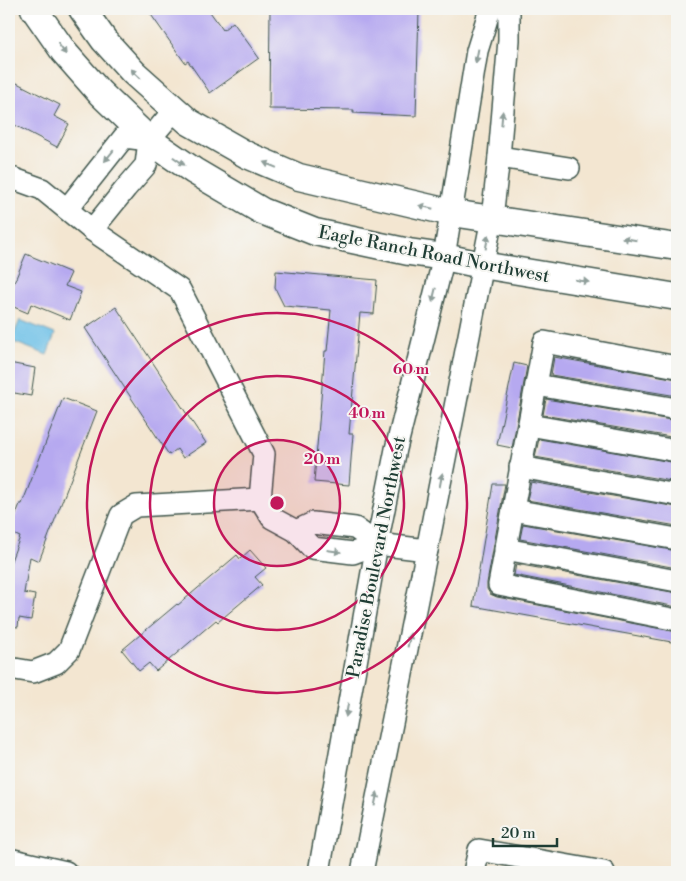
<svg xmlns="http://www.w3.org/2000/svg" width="686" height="881" font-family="'Libre Bodoni',serif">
	<rect width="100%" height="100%" fill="#f6f6f2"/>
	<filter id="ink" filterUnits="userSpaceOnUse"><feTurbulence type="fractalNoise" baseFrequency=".02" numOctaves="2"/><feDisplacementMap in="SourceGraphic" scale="10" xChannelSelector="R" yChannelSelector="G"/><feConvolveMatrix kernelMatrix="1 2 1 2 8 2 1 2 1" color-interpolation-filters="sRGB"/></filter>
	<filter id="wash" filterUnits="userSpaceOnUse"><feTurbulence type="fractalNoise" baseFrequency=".0096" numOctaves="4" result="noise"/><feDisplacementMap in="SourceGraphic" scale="20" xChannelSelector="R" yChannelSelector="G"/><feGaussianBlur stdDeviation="1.12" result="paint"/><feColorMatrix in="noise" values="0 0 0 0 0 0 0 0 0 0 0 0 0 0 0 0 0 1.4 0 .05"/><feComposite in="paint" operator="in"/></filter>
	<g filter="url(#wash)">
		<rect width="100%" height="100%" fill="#f3e6d1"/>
		<polygon fill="#6abfe7" stroke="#447e8e" points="20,320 55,334 47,355 11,341"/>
		<g id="blocks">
			<g fill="#b6a9f0">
				<polygon points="147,9 208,9 223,30 233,22 259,58 210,93 188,61 185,63"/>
				<polygon points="270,9 377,9 419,10 416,116 353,113 354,110 269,109"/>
				<polygon points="9,79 60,105 54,116 69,124 57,147 9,122"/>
				<polygon points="26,254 71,273 65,286 81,292 70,320 31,304 28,313 9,305 9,295"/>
				<polygon points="276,271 377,280 374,314 360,313 349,434 353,434 349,485 314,482 325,351 327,351 331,310 284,306 275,288"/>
				<polygon points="116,307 206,443 183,458 177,449 169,455 85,328"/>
				<polygon points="554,357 677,379 677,396 551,375"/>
				<polygon points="9,363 35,368 31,396 9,392"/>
				<polygon points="514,363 527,366 512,448 497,445"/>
				<polygon points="63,398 97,411 39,561 30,557 24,593 35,595 31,620 19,618 18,627 9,626 9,566 20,537 9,532 20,504 22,504"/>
				<polygon points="546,399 677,421 677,438 543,415"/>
				<polygon points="539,439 677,463 677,482 535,457"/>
				<polygon points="531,482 677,507 677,526 527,500"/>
				<polygon points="493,484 505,484 487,583 487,589 490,594 497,597 677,632 677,643 473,606"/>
				<polygon points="523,524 677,551 677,568 520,539"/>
				<polygon points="250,550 266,568 255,577 262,585 218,622 216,620 156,671 149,663 139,671 122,650 177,604 178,605 237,555 240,559"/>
				<polygon points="516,564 677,593 677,607 514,575"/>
			</g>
		</g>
	</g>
	<g filter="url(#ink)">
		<use href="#blocks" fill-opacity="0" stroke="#3f564c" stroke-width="1"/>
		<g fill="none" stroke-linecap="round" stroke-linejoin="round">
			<defs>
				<g id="minor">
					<polyline points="499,157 569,168"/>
					<polyline points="9,177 42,189 92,230 180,290 264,454 260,499"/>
					<polyline points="67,209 124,137 149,140"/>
					<polyline points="92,230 126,188 146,165 149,140 175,109"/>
					<polyline points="677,367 544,342 499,585 677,620"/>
					<polyline points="536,385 677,409"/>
					<polyline points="529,425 677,451"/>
					<polyline points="520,467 677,495"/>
					<polyline points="513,510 677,539"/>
					<polyline points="296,531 313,523 355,528 377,544 427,550"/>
					<polyline points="505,549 677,581"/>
					<polyline points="9,668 33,672 56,663 69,650 121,515 136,506 260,499 272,518 296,531 312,548 353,553 377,544"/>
					<polyline points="9,859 66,872"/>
					<polyline points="319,872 377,544 396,449 444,257 477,51 490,9"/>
					<polyline points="362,872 427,550 492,218 499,157 509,40 509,9"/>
					<polyline points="474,872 479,850 604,872"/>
				</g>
				<g id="major">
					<polyline points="34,9 64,52 100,93 149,140 194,171 262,211 315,232 409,252 444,257 482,265 677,297"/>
					<polyline points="82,9 104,40 134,73 189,122 247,155 299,177 452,213 677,247"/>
				</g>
			</defs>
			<use href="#minor" stroke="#3f564c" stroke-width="24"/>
			<use href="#major" stroke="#3f564c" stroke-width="29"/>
			<use href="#minor" stroke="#fff" stroke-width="21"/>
			<use href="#major" stroke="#fff" stroke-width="26"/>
		</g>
		<defs><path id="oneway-solid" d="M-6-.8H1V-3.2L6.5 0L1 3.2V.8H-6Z" transform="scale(1.25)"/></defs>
		<g fill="#8f9e9a">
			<use href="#oneway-solid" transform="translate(62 49) rotate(54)"/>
			<use href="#oneway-solid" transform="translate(477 56) rotate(101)"/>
			<use href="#oneway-solid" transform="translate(136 74) rotate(-136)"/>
			<use href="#oneway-solid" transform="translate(502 118) rotate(-85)"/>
			<use href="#oneway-solid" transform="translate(109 156) rotate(129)"/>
			<use href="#oneway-solid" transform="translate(179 161) rotate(35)"/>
			<use href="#oneway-solid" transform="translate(270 165) rotate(-157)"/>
			<use href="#oneway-solid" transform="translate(426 207) rotate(-167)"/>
			<use href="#oneway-solid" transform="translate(629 239) rotate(-171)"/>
			<use href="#oneway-solid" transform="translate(487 242) rotate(-79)"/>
			<use href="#oneway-solid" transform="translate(582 281) rotate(9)"/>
			<use href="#oneway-solid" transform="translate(434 295) rotate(104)"/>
			<use href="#oneway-solid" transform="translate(441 480) rotate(-79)"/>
			<use href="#oneway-solid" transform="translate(334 551) rotate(8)"/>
			<use href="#oneway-solid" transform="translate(409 640) rotate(-79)"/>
			<use href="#oneway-solid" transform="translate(347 710) rotate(100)"/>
			<use href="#oneway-solid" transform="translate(376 799) rotate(-78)"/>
		</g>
	</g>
	<circle cx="277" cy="503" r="63" fill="#c2185b" fill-opacity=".12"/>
	<g fill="none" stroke="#c2185b" stroke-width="2.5">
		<circle cx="277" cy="503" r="63"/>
		<circle cx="277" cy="503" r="127"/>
		<circle cx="277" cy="503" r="190"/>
	</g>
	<g text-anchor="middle" stroke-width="4" stroke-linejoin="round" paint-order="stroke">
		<g font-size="18" fill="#1f3d34" stroke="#f6f6f2">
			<text transform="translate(434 254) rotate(11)" y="6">Eagle Ranch Road Northwest</text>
			<text transform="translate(376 557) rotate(-79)" y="6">Paradise Boulevard Northwest</text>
		</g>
	</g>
	<circle cx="277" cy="503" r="8" fill="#c2185b" stroke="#f6f6f2" stroke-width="2.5"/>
	<g font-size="15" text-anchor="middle" font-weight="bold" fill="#c2185b" stroke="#f6f6f2" stroke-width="4" stroke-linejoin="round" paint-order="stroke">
		<text x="411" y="374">60 m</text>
		<text x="367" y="418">40 m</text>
		<text x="322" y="464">20 m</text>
	</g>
	<rect width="686" height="881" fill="none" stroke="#f6f6f2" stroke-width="30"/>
	<path d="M493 838v8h64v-8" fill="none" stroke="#1f3d34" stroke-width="2.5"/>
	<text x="501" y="838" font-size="15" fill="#1f3d34" stroke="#f6f6f2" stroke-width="4" paint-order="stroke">20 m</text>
</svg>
